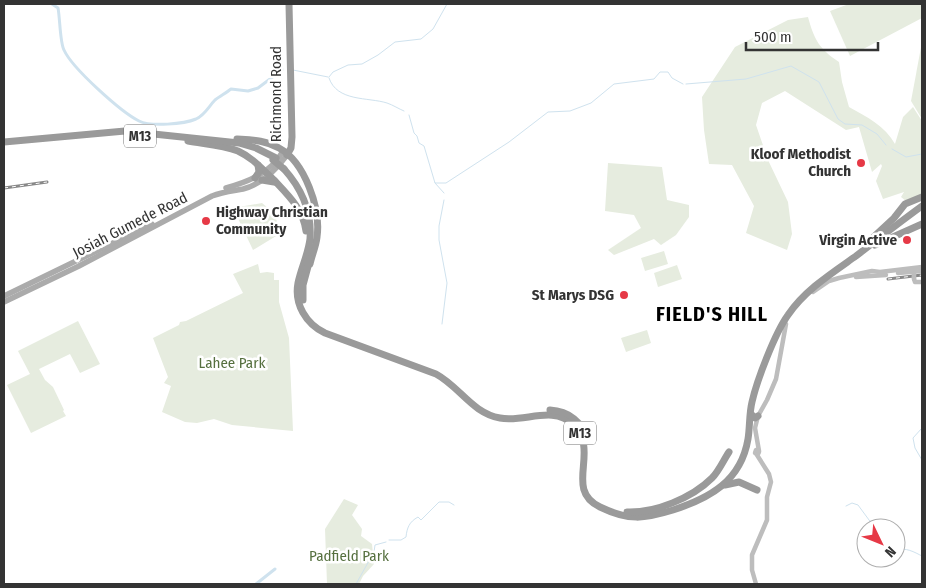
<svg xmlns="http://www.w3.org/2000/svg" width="926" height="588" font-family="'Fira Sans Condensed',sans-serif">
	<rect width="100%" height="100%" fill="#fff"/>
	<g fill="#e6ecdf">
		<polygon points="849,4 922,4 922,18 850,56 830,11"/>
		<path d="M808 17C814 39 819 49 839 62L842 82 849 107C867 117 885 126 895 144L903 117 913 107 922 121V194L906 201 901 197 904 192 883 199 876 181 882 166 881 164 872 172 859 127 846 130 785 91 762 103 756 125 768 160 788 202 792 234 787 250 746 233 754 206 732 165 709 164 704 130 702 97 735 47 788 20Z"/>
		<polygon points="922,42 922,119 911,101"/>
		<polygon points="608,163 662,167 667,200 689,205 689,217 676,235 661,245 654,239 614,255 608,250 641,228 634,215 605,211"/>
		<polygon points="262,203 274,213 281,233 253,250 233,208"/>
		<polygon points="664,251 668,264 645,271 641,258"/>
		<polygon points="258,264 260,273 267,272 274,273 274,280 279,280 279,302 289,338 293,431 232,425 214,419 197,423 185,422 162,412 171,386 164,383 168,377 153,338 179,325 180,322 186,321 243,293 233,274"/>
		<polygon points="677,265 682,279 658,287 654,273"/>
		<polygon points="78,321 100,364 80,373 70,354 39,369 45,380 53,387 64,410 63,411 66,416 31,433 7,385 30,374 18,351"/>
		<polygon points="647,330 651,343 626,352 621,338"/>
		<polygon points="344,499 358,505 352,515 362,529 361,536 372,544 374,564 363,576 359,584 327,584 325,529"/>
	</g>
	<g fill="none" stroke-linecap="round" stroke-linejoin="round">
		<g stroke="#cfe2ee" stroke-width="1">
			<polyline points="282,70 283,69"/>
			<polyline points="293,70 328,77"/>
			<polyline points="329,77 333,72 348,65 362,64 378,55 395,42 421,39 433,29 447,4"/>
			<path d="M329 78C337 102 368 97 387 103 393 105 399 109 404 111"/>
			<polyline points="686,84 746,79 791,66 819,82 838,119 845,124 862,125 877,134 886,145"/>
			<polyline points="409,115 414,133 417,136 419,143 424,146 435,183 446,183 509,142 548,112 570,111 591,103 614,84 654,79 660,72 668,72 672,78 683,84"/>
			<polyline points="892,149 906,157 922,154"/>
			<polyline points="435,183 444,193"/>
			<polyline points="442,324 447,283 439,240 439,226 444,200"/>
			<polyline points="922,428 913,438 915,448 922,460"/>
			<polyline points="846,506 852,503 858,505 872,524 877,525 879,528"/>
			<path d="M389 540H401L406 537C407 528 409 522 418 517L421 520 439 502H449L454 505"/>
			<path d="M896 550C906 547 914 552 922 556"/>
			<polyline points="356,584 374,552 375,545 386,542"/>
		</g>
		<g stroke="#cfe2ee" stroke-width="3">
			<path d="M52 4 58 8C60 18 60 43 64 50 72 68 121 112 139 121 151 127 184 124 196 119 205 115 209 106 215 100 220 96 226 93 231 89L248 91 258 88 282 70"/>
			<polyline points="256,584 275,569"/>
		</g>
		<g stroke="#bdbdbd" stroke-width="4.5">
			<polyline points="898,273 922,271"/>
			<polyline points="856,277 886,275"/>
			<polyline points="914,279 915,282 922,282"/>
			<polyline points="813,292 829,281 839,278 872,271 880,272 922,267"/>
			<polygon points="756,450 759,452 758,454 755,453"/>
			<polyline points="759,451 755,428 758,416 767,400 776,379 786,324"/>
			<polyline points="756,584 752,570 752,555 767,520 767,497 771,482 769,474 757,455"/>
		</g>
		<g stroke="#ababab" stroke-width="5.5">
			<path d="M226 188C248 182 271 173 283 151"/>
			<polyline points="4,296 152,224"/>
			<path d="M4 302 79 266 212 196C222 192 232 191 243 189 262 184 276 170 287 155"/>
		</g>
		<g stroke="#9a9a9a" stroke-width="7">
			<path d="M237 139C252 140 265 140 279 148 305 162 321 209 317 237 316 246 312 255 310 264"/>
			<path d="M188 141C205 144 222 145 238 151 253 158 262 169 274 180 289 196 303 209 306 231"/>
			<polyline points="4,142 125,131 239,143 256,148 276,158"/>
			<polyline points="287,155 291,148 292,137 289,4"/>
			<path d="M284 169C302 189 312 212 310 239 308 255 301 268 298 283 294 304 306 324 325 333L436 374C460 387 472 413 500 418 524 423 552 405 573 424 601 452 563 489 600 507 629 521 644 519 673 510 710 498 741 481 748 439 750 427 749 414 752 402 757 380 775 333 788 315 805 290 832 273 856 256 878 239 900 222 922 206"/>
			<polyline points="255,178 259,172 258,165"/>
			<polyline points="262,180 274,182"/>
			<polyline points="867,243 894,218 905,204 922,197"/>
			<polyline points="875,245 922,224"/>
			<polyline points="303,300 303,285 310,259"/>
			<path d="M550 410C569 411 582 422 588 440"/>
			<polyline points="752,415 755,418 758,416"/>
			<polyline points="725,485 739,482 757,490"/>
			<path d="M627 512C655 513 692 498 712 478 719 471 723 461 729 452"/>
		</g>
		<defs>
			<g id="rail">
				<polyline points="4,188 47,182"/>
				<polyline points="888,279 922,275"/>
			</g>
		</defs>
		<use href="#rail" stroke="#888" stroke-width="3"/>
		<use href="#rail" stroke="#fff" stroke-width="1" stroke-dasharray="4" stroke-linecap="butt"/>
		<polyline stroke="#bdbdbd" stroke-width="4.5" points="914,274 914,279"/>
		<polyline stroke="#9a9a9a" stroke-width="7" points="273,160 284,169"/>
	</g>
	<g fill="#e63946" stroke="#fff" stroke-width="2">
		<circle cx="861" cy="163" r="5"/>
		<circle cx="206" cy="221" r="5"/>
		<circle cx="907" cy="240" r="5"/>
		<circle cx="624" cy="295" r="5"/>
	</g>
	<g text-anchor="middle" stroke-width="5" stroke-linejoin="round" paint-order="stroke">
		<g fill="#fff" stroke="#707070" stroke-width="1">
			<rect x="124" y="124.5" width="32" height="23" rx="4"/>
			<rect x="564" y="421.5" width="32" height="23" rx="4"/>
		</g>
		<g font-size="14" font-weight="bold" fill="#333">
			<text x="140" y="141">M13</text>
			<text x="580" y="438">M13</text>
		</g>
		<g font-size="15" fill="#333" stroke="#fff">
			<text transform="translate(276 94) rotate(-90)" y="5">Richmond Road</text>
			<text transform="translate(130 225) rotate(-27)" y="5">Josiah Gumede Road</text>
		</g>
		<g font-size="15" font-weight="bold" fill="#333" stroke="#fff" text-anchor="end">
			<text x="851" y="159">Kloof Methodist<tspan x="851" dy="17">Church</tspan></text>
			<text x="216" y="217" text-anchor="start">Highway Christian<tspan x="216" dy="17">Community</tspan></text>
			<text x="897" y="245">Virgin Active</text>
			<text x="614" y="300">St Marys DSG</text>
		</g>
		<g font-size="15" fill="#56703f" stroke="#fff">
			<text x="232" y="368">Lahee Park</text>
			<text x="349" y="561">Padfield Park</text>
		</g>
		<g font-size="20" font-weight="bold" letter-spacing="1" fill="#000" stroke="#fff">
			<text x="712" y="321">FIELD'S HILL</text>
		</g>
	</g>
	<rect width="926" height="588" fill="none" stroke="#333333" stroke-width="10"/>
	<g transform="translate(881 543) rotate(133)"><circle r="24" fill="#ffffff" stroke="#adadad"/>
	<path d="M0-4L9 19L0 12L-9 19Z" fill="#e63946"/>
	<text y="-8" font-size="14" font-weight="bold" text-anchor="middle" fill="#333333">N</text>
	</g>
	<path d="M746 42v8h132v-8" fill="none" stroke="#333333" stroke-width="2.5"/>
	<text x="754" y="42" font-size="15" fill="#333333" stroke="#ffffff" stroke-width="4" paint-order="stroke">500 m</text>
</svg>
